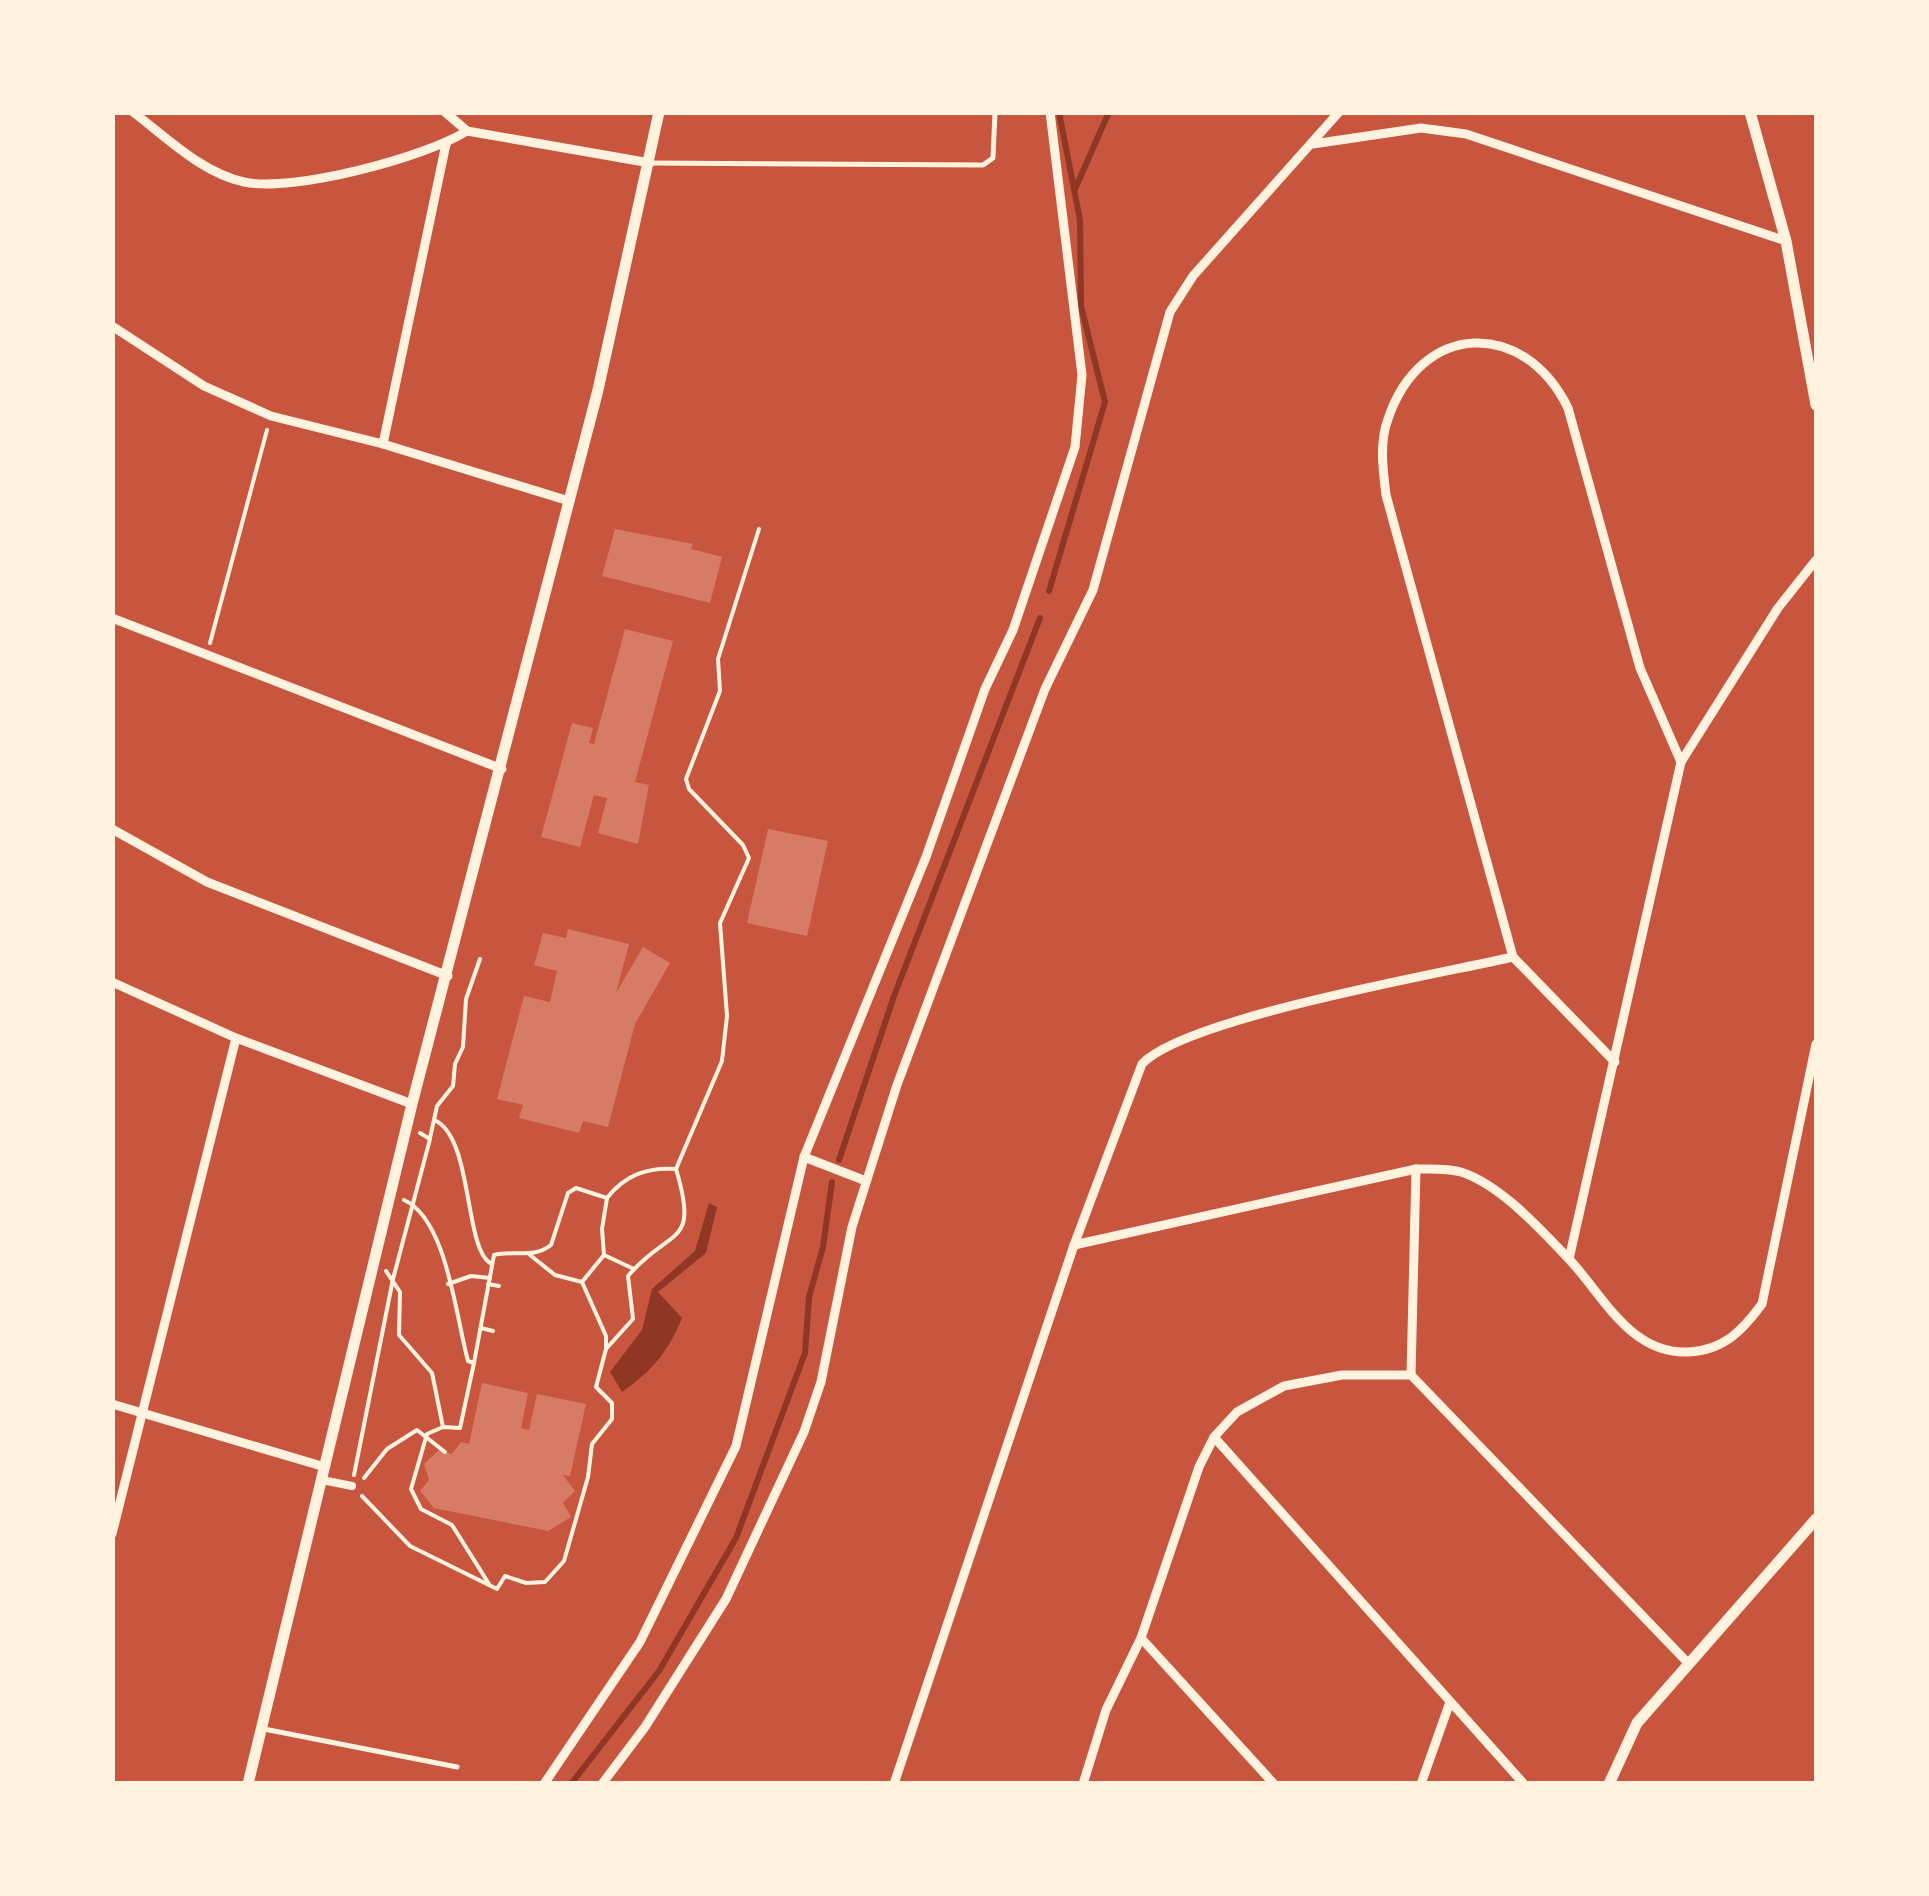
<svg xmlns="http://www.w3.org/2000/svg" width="1929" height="1896" font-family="Ubuntu,sans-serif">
	<rect width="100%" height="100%" fill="#c8553d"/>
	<path fill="#8f3625" d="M709 1203 717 1207 706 1253 658 1292 682 1318C668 1352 652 1371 622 1392L610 1372 642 1330 652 1289 695 1251Z"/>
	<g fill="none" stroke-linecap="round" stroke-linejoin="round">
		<g stroke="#8f3625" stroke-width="6">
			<polyline points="1075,189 1109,112"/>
			<polyline points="1049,591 1105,402 1081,306 1080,220 1059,112"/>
			<polyline points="839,1160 894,996 1040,618"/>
			<polyline points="571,1784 659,1671 736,1538 805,1353 809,1297 823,1247 832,1182"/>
		</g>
	</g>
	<g fill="#d67c66">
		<polygon points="615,529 693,544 691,549 722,557 710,603 602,576"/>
		<polygon points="625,629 673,641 635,782 649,785 638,844 598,833 607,798 594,795 580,847 541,837 572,723 593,728 589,743 594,744"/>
		<polygon points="768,829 828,841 807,936 747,923"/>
		<polygon points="568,929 629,944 616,993 643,947 670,963 635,1024 608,1127 583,1121 579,1133 519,1118 523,1105 497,1099 524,996 550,1002 557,971 534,965 543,933 566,938"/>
		<polygon points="482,1383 528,1393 521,1428 529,1430 537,1394 586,1404 570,1476 563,1475 575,1491 563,1503 571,1517 548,1531 434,1508 420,1491 429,1480 424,1464 439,1450 452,1454 461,1442 469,1444"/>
	</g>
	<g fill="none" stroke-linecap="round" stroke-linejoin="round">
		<g stroke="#fff3e0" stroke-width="4">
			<polyline points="210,643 267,430"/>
			<path d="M434 1120C473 1136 464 1247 490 1263"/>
			<polyline points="430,1138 437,1106 453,1086 455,1064 463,1047 466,999 480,959"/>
			<path d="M607 1198C625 1175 647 1167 676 1169"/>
			<path d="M404 1200C447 1219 456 1318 468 1361L474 1363 494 1255C514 1250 533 1259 551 1245L568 1193 576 1188 607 1198 602 1229 604 1255 582 1282 606 1336V1349"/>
			<polyline points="530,1255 555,1275 582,1282"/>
			<polyline points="604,1255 634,1269"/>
			<polyline points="386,1271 400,1292 399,1335 432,1373 443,1427"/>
			<polyline points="448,1284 471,1276 490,1278"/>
			<polyline points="488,1284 499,1286"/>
			<polyline points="481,1328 493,1331"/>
			<polyline points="474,1363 460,1428 443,1427 427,1434 411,1489 421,1509 452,1525 489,1584"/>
			<polyline points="354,1475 393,1279 430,1139 420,1133"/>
			<polyline points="364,1478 387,1449 417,1430 445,1452"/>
			<path d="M362 1496 410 1546 497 1589 505 1576 526 1583 545 1582 564 1561 588 1477 592 1444 612 1419V1403L596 1387 606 1349 633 1319 628 1276C670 1226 700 1249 676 1169L722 1061 727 1016 720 923 749 858 743 845 689 789 686 779 720 691 718 659 759 529"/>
		</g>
		<g stroke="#fff3e0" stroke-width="5">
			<polyline points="650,163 983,165 993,158 995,112"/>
			<polyline points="264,1729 457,1767"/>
		</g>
		<polyline stroke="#fff3e0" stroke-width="8" points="322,1480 352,1486"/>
		<g stroke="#fff3e0" stroke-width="9">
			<path d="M133 112C166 137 202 173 244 182 292 193 426 157 467 131"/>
			<polyline points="445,112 467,131 650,163"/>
			<polyline points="1313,144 1421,128 1466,134 1786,241"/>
			<polyline points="112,326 204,386 271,416 383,444 569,501"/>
			<polyline points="383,444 446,144"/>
			<polyline points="112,618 502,769"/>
			<polyline points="112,829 207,882 448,976"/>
			<polyline points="112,982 236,1038 412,1104"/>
			<path d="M1615 1062 1513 957 1386 495C1383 470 1379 443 1388 419 1421 321 1524 318 1568 408L1640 668 1681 762"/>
			<polyline points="804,1157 866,1181"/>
			<path d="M1074 1245 1416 1169C1431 1169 1447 1168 1461 1172 1501 1185 1540 1229 1568 1258 1604 1296 1630 1355 1689 1352 1724 1350 1742 1331 1762 1304L1816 1044"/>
			<polyline points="1569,1259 1681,762 1778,608 1816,560"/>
			<polyline points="1411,1375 1416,1169"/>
			<polyline points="112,1404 325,1467"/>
			<polyline points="1214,1437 1524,1784"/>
			<polyline points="112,1534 236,1038"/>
			<polyline points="1141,1638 1274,1784"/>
			<polyline points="544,1784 640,1642 736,1446 804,1157 926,857 985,689 1013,630 1075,447 1082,375 1050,112"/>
			<polyline points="602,1784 645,1727 726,1599 804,1432 821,1382 852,1227 897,1085 1045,689 1093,590 1170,312 1193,276 1339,112"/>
			<path d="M894 1784 1074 1245 1142 1064C1185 1018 1439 974 1513 957"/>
			<polyline points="1083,1784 1106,1710 1141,1638 1199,1467 1214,1437 1237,1412 1284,1386 1342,1375 1411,1375 1688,1663"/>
			<polyline points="1421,1784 1450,1702"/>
		</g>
		<g stroke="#fff3e0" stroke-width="11">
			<polyline points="1750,112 1786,241 1816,405"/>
			<polyline points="248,1784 412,1104 598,390 659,112"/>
			<polyline points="1609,1784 1637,1723 1816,1519"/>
		</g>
	</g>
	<rect width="1929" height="1896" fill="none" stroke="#fff3e0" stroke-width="230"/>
</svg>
